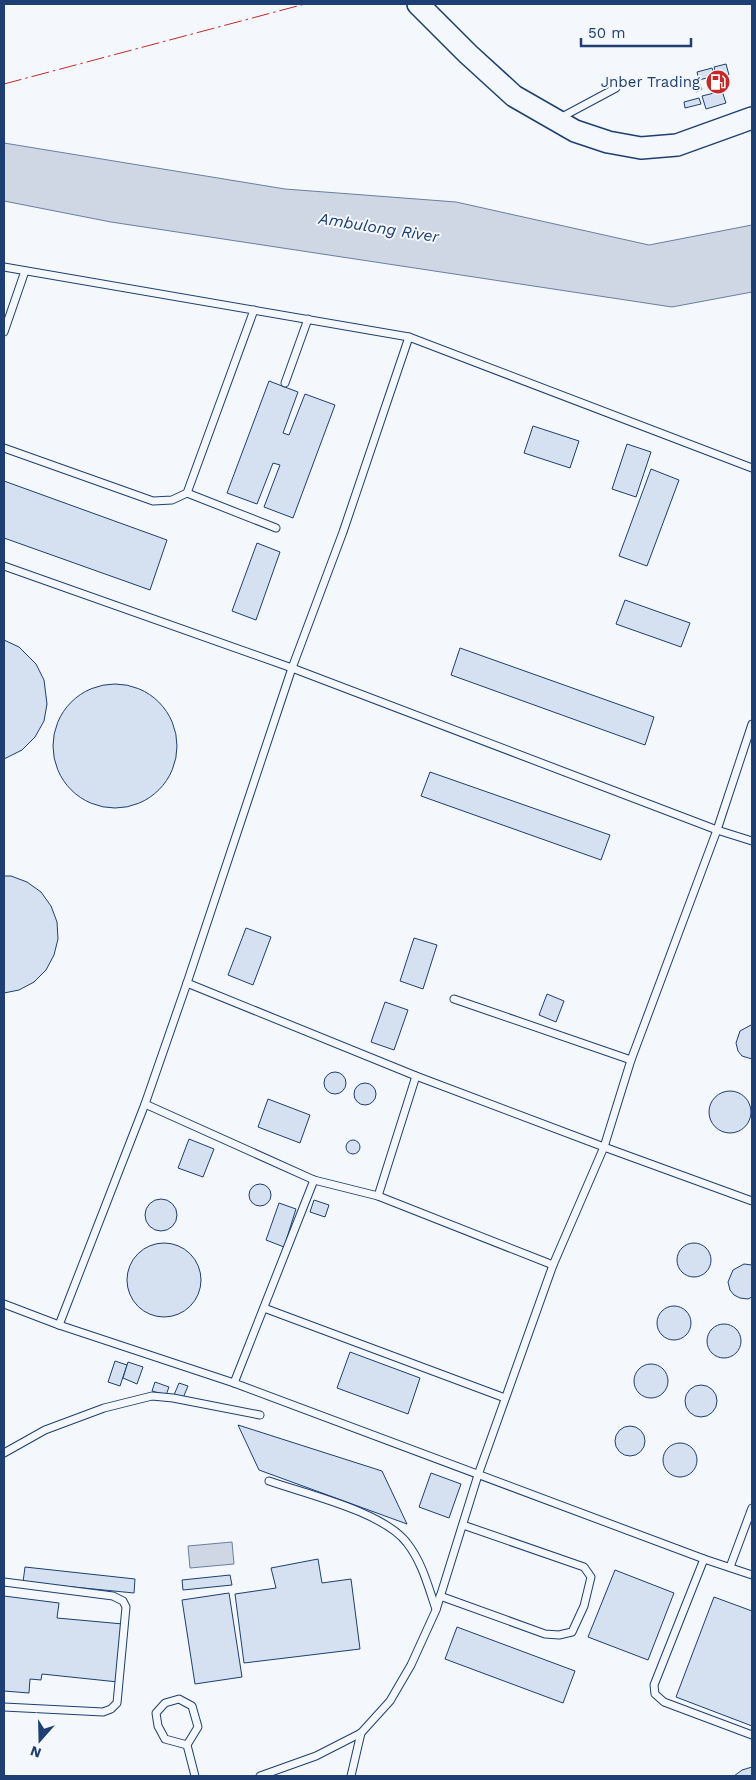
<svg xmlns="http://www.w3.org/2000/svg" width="756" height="1780" font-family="'Work Sans',sans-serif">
	<rect width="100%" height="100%" fill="#f4f7fb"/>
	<g fill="#cfd7e4" stroke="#687fa3">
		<polygon points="4,143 285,189 456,202 649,245 752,225 752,292 672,307 111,222 4,201"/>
		<polygon points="232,1542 234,1564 190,1568 188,1546"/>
	</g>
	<g fill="#d5e0f0" stroke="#1d3f73">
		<polygon points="726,64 729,75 717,78 714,67"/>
		<polygon points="712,68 715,76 699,80 697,72"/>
		<polygon points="697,79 702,89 696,92 691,81"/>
		<polygon points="722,91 726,103 706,109 702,96"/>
		<polygon points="699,98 701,104 685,108 684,102"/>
		<polygon points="269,381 298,392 283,433 289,435 305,394 335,405 293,518 264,507 280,465 273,463 257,504 227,493"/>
		<polygon points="533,426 579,441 570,468 524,453"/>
		<polygon points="627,444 651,452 636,497 612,489"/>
		<polygon points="651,469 679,480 647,566 619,556"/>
		<polygon points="4,481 167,540 150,590 4,538"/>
		<polygon points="257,543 280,552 256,620 232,611"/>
		<polygon points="625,600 690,623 681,647 616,624"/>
		<polygon points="4,640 19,647 36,664 44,680 47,704 44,721 35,737 22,750 4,759"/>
		<polygon points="460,648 654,717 645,745 451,675"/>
		<circle cx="115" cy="746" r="62"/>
		<polygon points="430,772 610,835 601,860 421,796"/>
		<polygon points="4,876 11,876 27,882 41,892 51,906 57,922 58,939 54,955 46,970 34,982 19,990 4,993"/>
		<polygon points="246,928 271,937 253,985 228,975"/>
		<polygon points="414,938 437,945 423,989 400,981"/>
		<polygon points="547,994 564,1001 556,1022 539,1015"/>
		<polygon points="385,1002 408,1010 394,1050 371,1042"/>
		<polygon points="751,1025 752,1025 752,1059 742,1056 738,1051 736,1043 740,1031"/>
		<circle cx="335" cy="1083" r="11"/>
		<circle cx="365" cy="1094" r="11"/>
		<circle cx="730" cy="1112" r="21"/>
		<polygon points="268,1099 310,1115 300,1143 258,1127"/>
		<polygon points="189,1139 214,1149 203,1177 178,1168"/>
		<circle cx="353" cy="1147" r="7"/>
		<circle cx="260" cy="1195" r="11"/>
		<circle cx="161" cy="1215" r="16"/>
		<polygon points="314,1200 329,1205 325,1217 310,1212"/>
		<polygon points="279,1203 296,1209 284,1247 266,1240"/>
		<circle cx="164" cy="1280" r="37"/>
		<circle cx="694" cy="1260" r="17"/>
		<polygon points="744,1264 752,1265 752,1297 748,1299 740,1298 734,1295 730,1290 728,1282 733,1270"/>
		<circle cx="674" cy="1323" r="17"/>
		<circle cx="724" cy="1341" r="17"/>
		<polygon points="350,1352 420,1378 408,1414 337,1388"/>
		<polygon points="115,1361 127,1365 120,1386 108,1382"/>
		<polygon points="128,1362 143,1367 137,1384 123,1378"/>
		<circle cx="651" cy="1381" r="17"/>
		<polygon points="155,1382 169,1387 166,1395 152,1391"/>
		<polygon points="179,1383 188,1386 183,1398 174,1395"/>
		<circle cx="701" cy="1401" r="16"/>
		<polygon points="238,1425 382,1471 407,1524 259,1470"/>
		<circle cx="630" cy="1441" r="15"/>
		<circle cx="680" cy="1460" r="17"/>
		<polygon points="431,1473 461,1484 449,1518 419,1507"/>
		<polygon points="318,1559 322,1583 351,1579 360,1649 244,1663 235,1594 276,1588 271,1568"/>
		<polygon points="25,1567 135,1579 134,1593 23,1582"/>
		<polygon points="615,1570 674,1593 648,1660 588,1637"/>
		<polygon points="230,1575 232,1585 183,1590 182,1580"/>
		<polygon points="229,1593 242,1677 195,1684 182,1600"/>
		<polygon points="4,1596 59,1603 57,1618 123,1624 118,1682 42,1674 41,1680 30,1679 29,1693 4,1691"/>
		<polygon points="714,1597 752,1611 752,1726 676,1697"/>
		<polygon points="457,1627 575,1671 563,1703 445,1659"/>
		<polygon points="752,1767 752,1776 734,1776 742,1770"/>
	</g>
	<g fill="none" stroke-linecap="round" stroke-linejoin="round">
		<defs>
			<g id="service">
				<polyline points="560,118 616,88"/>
				<polyline points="4,267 409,337"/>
				<polyline points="4,332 25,271"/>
				<polyline points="285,383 308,319"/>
				<polyline points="4,448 153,501 172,500 187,493 254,310"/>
				<polyline points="187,493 276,528"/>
				<polyline points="4,566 292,668 717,830 752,841"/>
				<polyline points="187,983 416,1076 604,1147 752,1201"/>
				<polyline points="454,999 631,1060"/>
				<polyline points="145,1104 314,1180 378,1196 553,1265"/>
				<polyline points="378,1196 416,1076"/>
				<polyline points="4,1304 59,1325 234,1383 704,1559 752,1575"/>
				<polyline points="264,1308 505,1398"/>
				<polyline points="59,1325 145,1104 187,983 292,668 343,532 409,337 752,468"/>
				<polyline points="234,1383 314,1180"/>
				<polyline points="4,1453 45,1430 104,1408 152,1396 173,1398 260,1415"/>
				<path d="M269 1481C306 1494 384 1512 407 1543 422 1562 428 1586 436 1609"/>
				<polyline points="704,1559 654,1685 655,1694 664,1702 752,1735"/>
				<polyline points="730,1567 752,1508"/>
				<polyline points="4,1582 113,1596 123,1601 126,1607 117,1703 111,1709 103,1712 4,1707"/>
				<polyline points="440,1596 545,1634 559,1635 572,1632 584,1606 591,1577 584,1567 463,1525"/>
				<polygon points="179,1699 192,1706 198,1727 187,1745 165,1739 158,1726 156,1713 165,1703"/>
				<polyline points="187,1745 195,1776"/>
				<polyline points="260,1776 316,1756 361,1733 390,1701 411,1665 436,1610 478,1475 553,1265 604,1147 631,1060 717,830 752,724"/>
				<polyline points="351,1776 361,1733"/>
			</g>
			<polyline id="primary" points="418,4 468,54 514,96 575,131 608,142 641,148 677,145 752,118"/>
		</defs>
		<use href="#service" stroke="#1d3f73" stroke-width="9"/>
		<use href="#primary" stroke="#1d3f73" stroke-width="24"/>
		<use href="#service" stroke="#f4f7fb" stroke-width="7"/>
		<use href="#primary" stroke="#f4f7fb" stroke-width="21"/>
		<polyline stroke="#c62828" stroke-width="1" stroke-dasharray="18 4 2.5 4" stroke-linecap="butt" points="4,84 305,4"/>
	</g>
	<defs>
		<symbol id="fuel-disc" viewBox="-11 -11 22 22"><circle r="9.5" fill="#c62828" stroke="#f4f7fb"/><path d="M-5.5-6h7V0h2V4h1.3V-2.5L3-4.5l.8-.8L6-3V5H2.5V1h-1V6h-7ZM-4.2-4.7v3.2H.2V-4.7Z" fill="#fff"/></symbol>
	</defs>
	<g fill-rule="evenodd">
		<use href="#fuel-disc" x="704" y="68" width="28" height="28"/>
	</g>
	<g text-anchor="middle" stroke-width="4" stroke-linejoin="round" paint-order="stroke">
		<g font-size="15" fill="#1d3f73" stroke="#f4f7fb" text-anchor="end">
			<text x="700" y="87">Jnber Trading</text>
		</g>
		<g font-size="16" font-style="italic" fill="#1d3f73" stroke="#f4f7fb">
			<text transform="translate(379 227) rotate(9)" y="6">Ambulong River</text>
		</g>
	</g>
	<rect width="756" height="1780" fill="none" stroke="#1d3f73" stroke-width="10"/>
	<g transform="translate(40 1740) rotate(200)" stroke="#f4f7fb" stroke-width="4" paint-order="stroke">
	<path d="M0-4L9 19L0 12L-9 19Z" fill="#1d3f73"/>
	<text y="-8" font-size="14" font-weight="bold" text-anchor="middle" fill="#1d3f73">N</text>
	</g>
	<path d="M581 38v8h110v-8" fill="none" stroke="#1d3f73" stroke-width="2.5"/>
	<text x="588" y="38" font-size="15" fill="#1d3f73" stroke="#f4f7fb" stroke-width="4" paint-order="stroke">50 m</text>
</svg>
